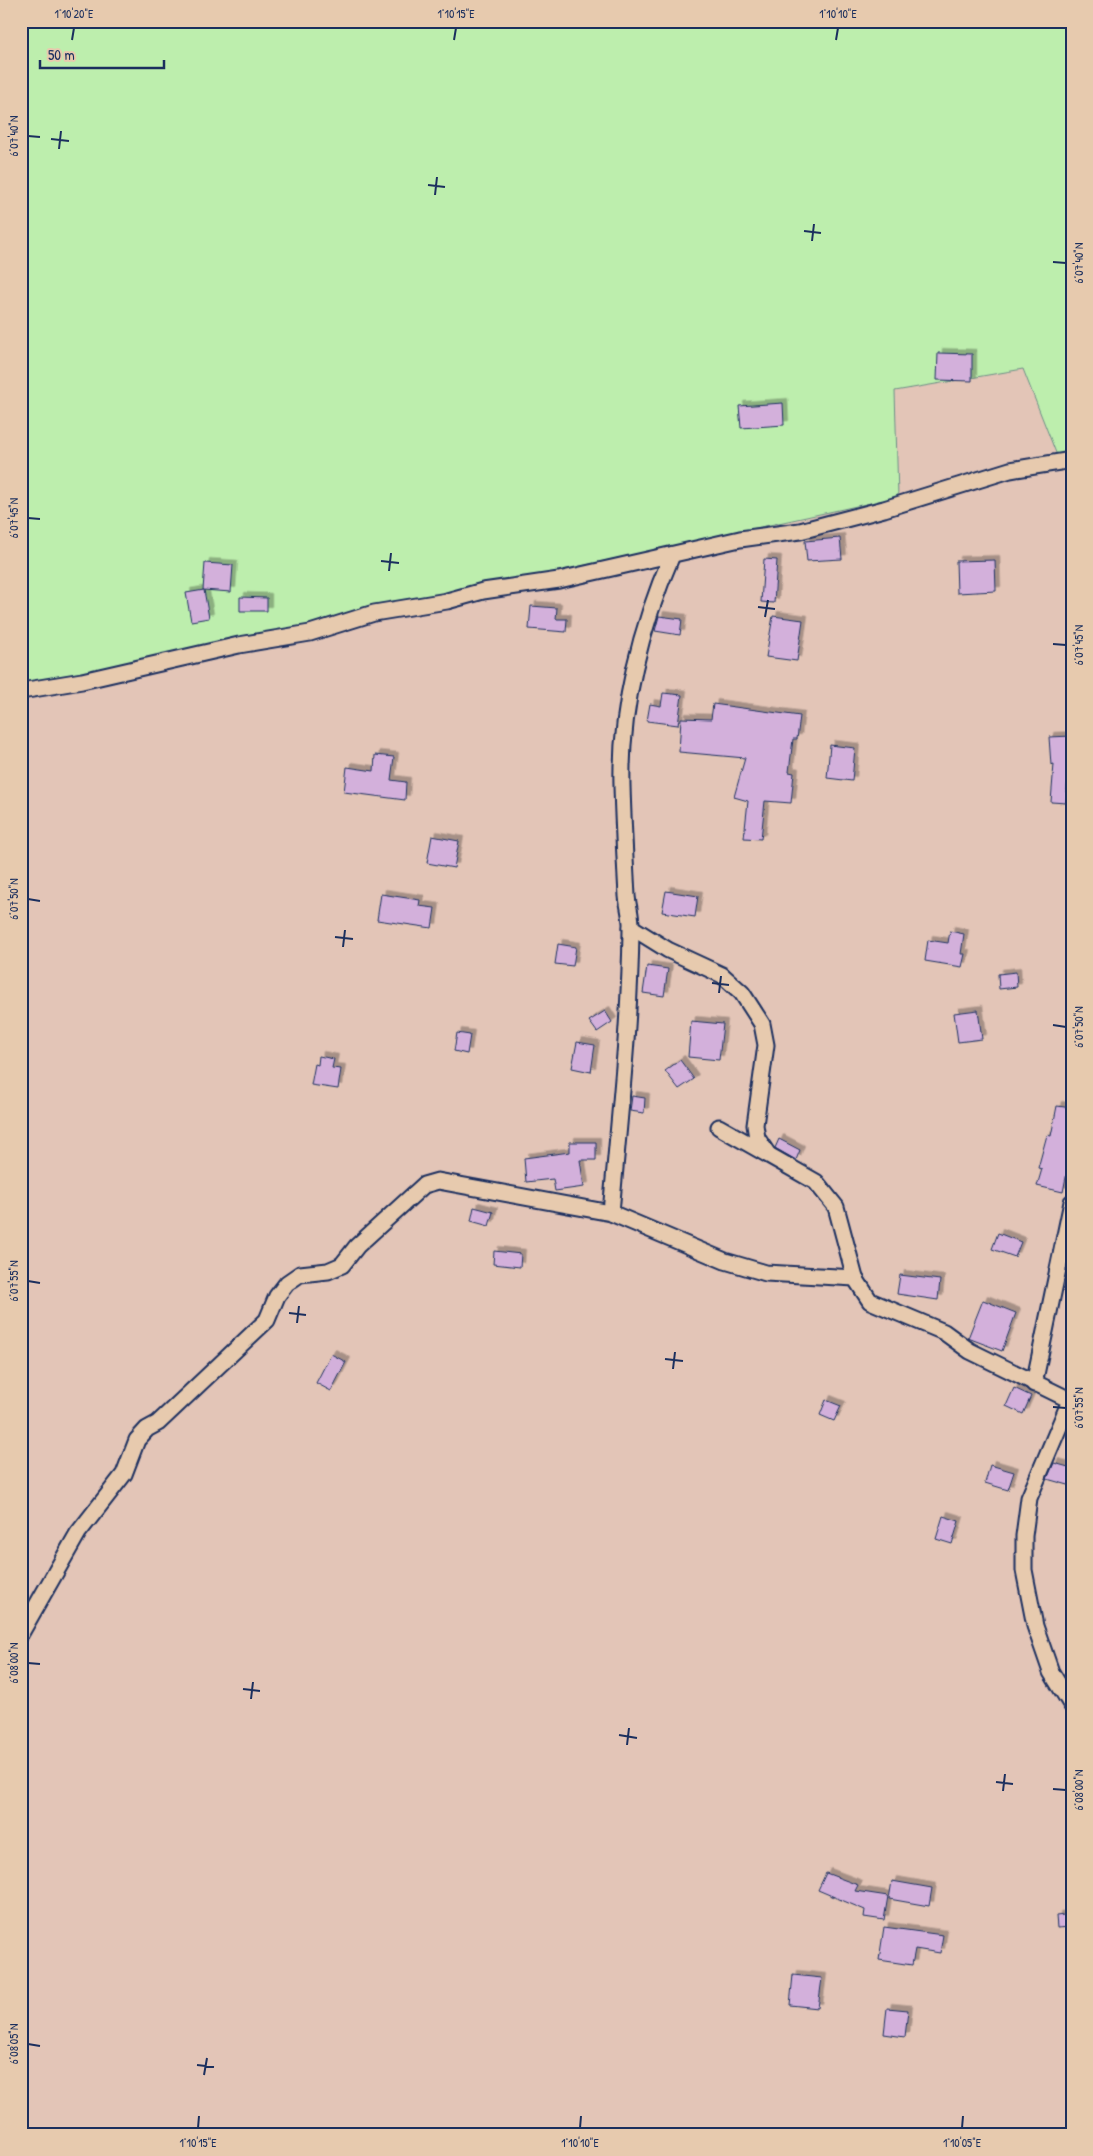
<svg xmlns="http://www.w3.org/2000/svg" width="1093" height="2156" font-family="'Patrick Hand',sans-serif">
	<defs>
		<filter id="shadow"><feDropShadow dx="4.5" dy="-4.5" stdDeviation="0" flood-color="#0004"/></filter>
	</defs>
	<rect width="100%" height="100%" fill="#e3c5b7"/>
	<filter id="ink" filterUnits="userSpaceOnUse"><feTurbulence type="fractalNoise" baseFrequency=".02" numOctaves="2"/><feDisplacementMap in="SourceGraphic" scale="10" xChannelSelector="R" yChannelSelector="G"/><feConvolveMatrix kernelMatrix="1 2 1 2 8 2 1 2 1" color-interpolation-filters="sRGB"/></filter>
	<g filter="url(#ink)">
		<polygon fill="#bdeead" stroke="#6c8e86" points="21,21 1072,21 1072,455 1058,458 1023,369 895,391 898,497 21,688"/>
		<g fill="#d3b0db" stroke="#1b2f5e" filter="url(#shadow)">
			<polygon points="938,353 972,354 972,381 937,380"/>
			<polygon points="783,403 784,425 741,428 739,406"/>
			<polygon points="840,538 842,559 807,561 805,541"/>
			<polygon points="764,559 777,560 774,603 761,602"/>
			<polygon points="995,560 996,591 957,593 956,561"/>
			<polygon points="205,563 233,565 231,592 203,590"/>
			<polygon points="204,590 209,618 191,621 186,593"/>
			<polygon points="240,597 267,598 267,611 240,611"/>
			<polygon points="531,606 557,608 556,619 567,619 566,632 529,629"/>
			<polygon points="659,616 682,619 680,635 655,631"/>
			<polygon points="773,616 803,620 797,661 766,657"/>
			<polygon points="663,693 682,695 678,725 647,721 650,704 661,706"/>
			<polygon points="713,704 800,716 797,739 793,739 789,772 794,773 791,803 765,801 761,839 744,838 748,801 734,797 745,758 679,752 681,718 711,719"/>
			<polygon points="1072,736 1072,763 1069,763 1066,803 1051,802 1054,764 1051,765 1049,737"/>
			<polygon points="830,745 855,748 852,781 827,778"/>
			<polygon points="375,755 394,757 391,780 406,782 405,800 344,792 347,767 374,771"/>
			<polygon points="432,836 459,841 454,868 427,863"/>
			<polygon points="666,891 698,896 695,917 662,912"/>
			<polygon points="381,894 420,900 419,906 435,908 432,928 377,920"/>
			<polygon points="950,931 964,934 961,954 965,954 962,967 925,961 928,940 948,943"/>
			<polygon points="558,944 576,947 573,966 555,964"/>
			<polygon points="647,966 668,969 664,996 643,993"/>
			<polygon points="1016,972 1017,987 999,989 998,974"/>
			<polygon points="978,1010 982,1039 958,1042 954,1013"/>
			<polygon points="605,1011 612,1022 597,1032 589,1021"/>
			<polygon points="691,1021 723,1024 719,1060 688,1057"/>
			<polygon points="457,1033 470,1035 467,1054 454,1051"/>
			<polygon points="577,1042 595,1045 591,1072 572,1068"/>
			<polygon points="319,1056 334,1059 332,1068 341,1069 338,1089 311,1085 315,1064 318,1065"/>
			<polygon points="680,1060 694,1079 679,1089 665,1071"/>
			<polygon points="632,1096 645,1098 644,1113 630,1111"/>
			<polygon points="1057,1106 1072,1108 1072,1147 1063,1192 1037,1186 1042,1169 1038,1168 1047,1135 1051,1136"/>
			<polygon points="779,1139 800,1150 796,1160 775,1148"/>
			<polygon points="570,1142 596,1142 596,1160 580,1160 584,1187 555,1191 553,1179 526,1182 524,1158 570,1152"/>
			<polygon points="474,1207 493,1212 489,1226 471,1221"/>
			<polygon points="998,1233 1021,1242 1015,1257 992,1249"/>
			<polygon points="494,1251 521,1254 520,1267 493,1264"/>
			<polygon points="900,1275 940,1280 938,1300 897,1294"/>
			<polygon points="983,1300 1016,1313 1002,1351 968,1338"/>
			<polygon points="331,1354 346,1362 331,1391 316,1383"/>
			<polygon points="1014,1388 1031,1396 1023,1414 1006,1406"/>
			<polygon points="826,1400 841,1406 834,1421 820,1415"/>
			<polygon points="1054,1463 1072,1468 1072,1486 1047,1479"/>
			<polygon points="990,1465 1014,1472 1008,1490 985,1483"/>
			<polygon points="943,1516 959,1521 952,1544 936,1539"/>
			<polygon points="826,1873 858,1885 855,1891 888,1896 884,1920 864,1917 865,1910 818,1890"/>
			<polygon points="892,1881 932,1888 929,1906 889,1899"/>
			<polygon points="1072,1914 1072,1927 1057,1928 1056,1916"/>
			<polygon points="884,1927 943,1935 940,1953 915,1949 912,1965 879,1960"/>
			<polygon points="793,1975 822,1978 818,2008 790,2005"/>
			<polygon points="887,2008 908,2010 905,2037 884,2034"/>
		</g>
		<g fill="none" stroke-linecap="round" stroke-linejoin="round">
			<defs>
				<g id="minor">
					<polyline points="21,691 82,681 239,645 310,633 374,613 447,601 483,591 559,580 740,539 800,531 884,509 1010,470 1072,460"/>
					<polyline points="631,927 668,950 722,975 742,993 762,1024 766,1045 755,1125 757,1138 767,1153"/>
					<polyline points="719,1127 816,1182 836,1207 855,1278 870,1301 944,1332 970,1351 1072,1401"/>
					<path d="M611 1213C619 1119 630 1024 631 930 632 918 628 907 627 896 625 859 623 823 622 786 620 708 641 626 672 555"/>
					<polyline points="1034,1384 1072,1202"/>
					<polyline points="1070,1401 1029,1498 1024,1536 1024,1570 1035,1626 1051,1672 1072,1706"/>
					<polyline points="21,1633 78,1533 124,1474 137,1440 147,1429 158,1423 267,1320 277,1296 287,1283 300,1274 328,1271 342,1265 357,1246 424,1185 438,1181 611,1213 725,1261 766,1273 855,1278"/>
				</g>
			</defs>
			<use href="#minor" stroke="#1b2f5e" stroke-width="19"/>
			<use href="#minor" stroke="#e7caae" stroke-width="15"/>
		</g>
	</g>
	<path fill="none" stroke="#1b2f5e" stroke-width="2" d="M72 40 74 28M454 40 456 28M836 40 838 28M28 136 40 137M51 139 69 141M59 149 61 131M428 185 445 187M435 195 437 177M804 231 821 233M812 241 814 224M1053 262 1066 263M28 518 40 519M381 561 399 563M389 571 391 553M758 607 775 609M765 617 768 600M1053 644 1066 645M28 899 40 901M335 937 353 939M343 947 345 930M712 983 729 985M719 993 721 976M1053 1025 1066 1027M28 1281 40 1283M289 1313 306 1315M297 1323 299 1306M665 1359 683 1361M673 1369 675 1352M1053 1407 1066 1408M28 1663 40 1664M243 1689 260 1691M251 1699 253 1682M619 1735 637 1738M627 1745 629 1728M996 1782 1013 1784M1053 1789 1066 1790M1003 1791 1005 1774M28 2044 40 2046M197 2065 214 2067M204 2075 207 2058M198 2128 199 2116M580 2128 581 2116M962 2128 963 2116"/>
	<rect width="1093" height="2156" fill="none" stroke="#e7caae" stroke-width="55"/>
	<path d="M40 60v8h124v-8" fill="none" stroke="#1b2f5e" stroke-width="2.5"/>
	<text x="48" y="60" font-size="15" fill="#1b2f5e" stroke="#e7caae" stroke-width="4" paint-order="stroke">50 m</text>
	<rect x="28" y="28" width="1038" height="2100" fill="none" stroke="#1b2f5e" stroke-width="2"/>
	<g font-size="12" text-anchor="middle" fill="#1b2f5e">
		<text x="74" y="18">1°10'20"E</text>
		<text x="456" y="18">1°10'15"E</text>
		<text x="838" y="18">1°10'10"E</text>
		<text transform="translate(14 136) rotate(-90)" y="4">6°07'40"N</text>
		<text transform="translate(1079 263) rotate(-90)" y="4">6°07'40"N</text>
		<text transform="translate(14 518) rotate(-90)" y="4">6°07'45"N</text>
		<text transform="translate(1079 645) rotate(-90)" y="4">6°07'45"N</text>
		<text transform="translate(14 899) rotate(-90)" y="4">6°07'50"N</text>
		<text transform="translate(1079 1027) rotate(-90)" y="4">6°07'50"N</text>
		<text transform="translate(14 1281) rotate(-90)" y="4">6°07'55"N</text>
		<text transform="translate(1079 1408) rotate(-90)" y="4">6°07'55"N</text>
		<text transform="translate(14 1663) rotate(-90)" y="4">6°08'00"N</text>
		<text transform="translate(1079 1790) rotate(-90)" y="4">6°08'00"N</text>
		<text transform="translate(14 2044) rotate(-90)" y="4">6°08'05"N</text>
		<text x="198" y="2147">1°10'15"E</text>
		<text x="580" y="2147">1°10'10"E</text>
		<text x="962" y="2147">1°10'05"E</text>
	</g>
</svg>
